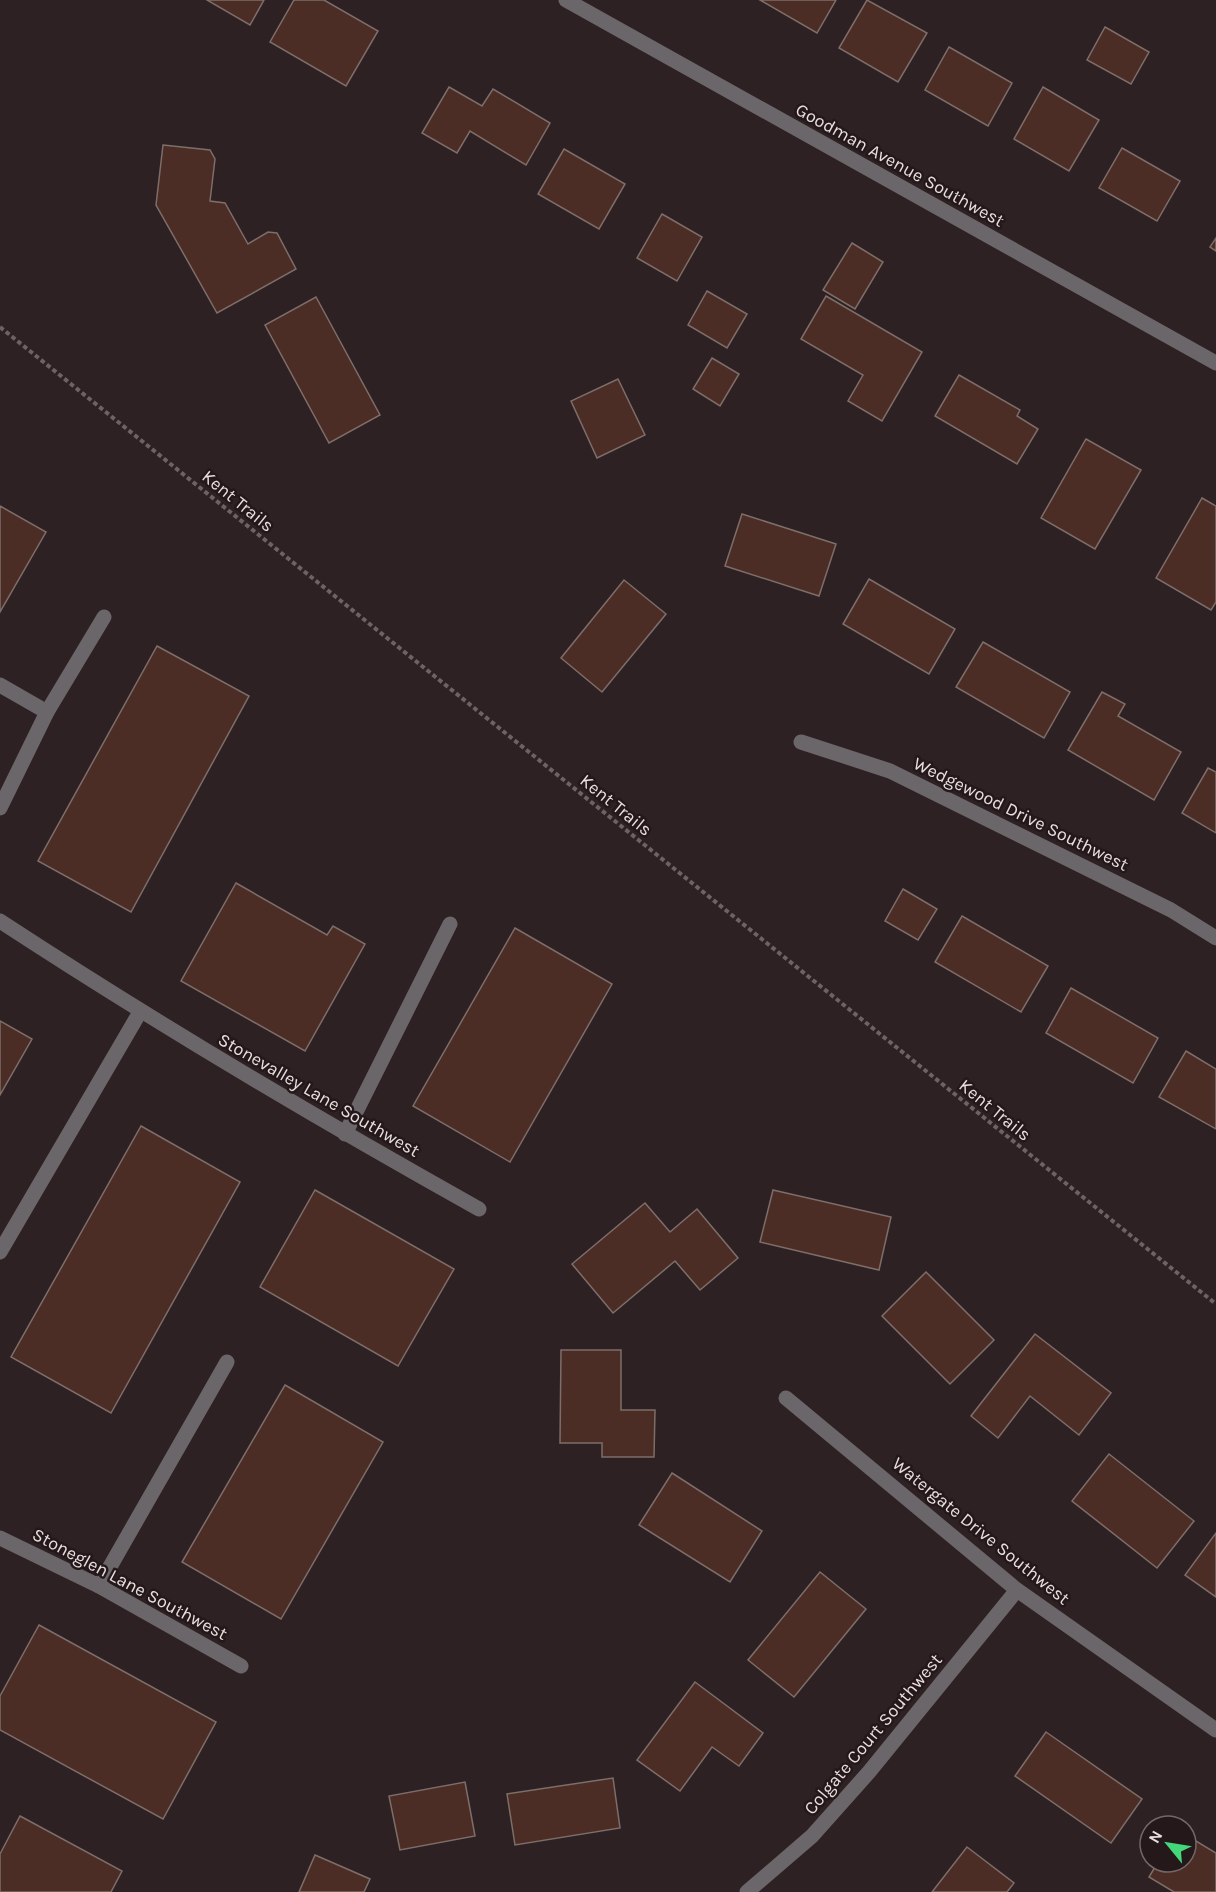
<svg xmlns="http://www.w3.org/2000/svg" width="1216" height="1892" font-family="Karla,sans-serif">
	<rect width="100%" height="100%" fill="#2e2123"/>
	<g fill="#4c2d25" stroke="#7d6e6a" stroke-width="1.5">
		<polygon points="207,0 264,0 250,25"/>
		<polygon points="294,0 324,0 378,31 346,86 270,42"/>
		<polygon points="760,0 836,0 817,33"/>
		<polygon points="867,0 927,33 898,82 839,48"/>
		<polygon points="1105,27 1149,52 1131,84 1087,60"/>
		<polygon points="949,47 1012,83 988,126 925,90"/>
		<polygon points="449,87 482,106 493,89 550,123 526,165 470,131 457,153 422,133"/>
		<polygon points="1043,87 1099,120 1069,171 1014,139"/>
		<polygon points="163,145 210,150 215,159 210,201 225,203 248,244 268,232 277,233 296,269 217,313 156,205"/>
		<polygon points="1122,148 1180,181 1157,221 1099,188"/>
		<polygon points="564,149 625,184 599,229 538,194"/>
		<polygon points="662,214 702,237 677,281 637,258"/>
		<polygon points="1216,238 1216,251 1210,247"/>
		<polygon points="852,243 883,262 855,309 823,290"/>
		<polygon points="707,291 747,314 727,348 688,325"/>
		<polygon points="826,296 922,352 882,421 848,401 863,375 801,339"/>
		<polygon points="316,297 380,415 329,443 265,325"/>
		<polygon points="712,358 739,374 720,406 693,389"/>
		<polygon points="959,375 1020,410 1017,416 1038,429 1017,464 935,416"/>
		<polygon points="618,379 645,435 597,458 571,401"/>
		<polygon points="1086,439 1141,470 1095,549 1041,518"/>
		<polygon points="1202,498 1216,506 1216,602 1211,610 1156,578"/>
		<polygon points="0,506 46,532 0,612"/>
		<polygon points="742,514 836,544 819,596 725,566"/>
		<polygon points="869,579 955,629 929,674 843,624"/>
		<polygon points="624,580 666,614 602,692 561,658"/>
		<polygon points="983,642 1070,692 1044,738 956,687"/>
		<polygon points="157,646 249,696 131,912 38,861"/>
		<polygon points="1102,692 1125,704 1118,716 1181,752 1154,800 1068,750"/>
		<polygon points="1208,768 1216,772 1216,833 1182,813"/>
		<polygon points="236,883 327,935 333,926 365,944 305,1051 181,981"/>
		<polygon points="903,889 937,909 918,940 885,921"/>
		<polygon points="962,916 1048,966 1021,1012 935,962"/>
		<polygon points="515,928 612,984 510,1162 413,1106"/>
		<polygon points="1071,988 1158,1038 1133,1083 1046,1033"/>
		<polygon points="0,1021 32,1039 0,1095"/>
		<polygon points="1186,1051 1216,1069 1216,1129 1159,1097"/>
		<polygon points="141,1126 240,1182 111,1413 11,1357"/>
		<polygon points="315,1190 454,1269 398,1366 260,1287"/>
		<polygon points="773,1190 891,1217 879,1270 760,1242"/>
		<polygon points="645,1203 670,1232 697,1209 738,1258 700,1290 675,1261 613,1313 572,1264"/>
		<polygon points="926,1272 994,1340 950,1384 882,1316"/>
		<polygon points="1035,1334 1111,1393 1079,1435 1030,1396 998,1438 971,1416"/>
		<polygon points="561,1350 621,1350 621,1410 655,1410 654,1457 602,1457 602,1443 560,1443"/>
		<polygon points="285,1385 383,1442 281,1619 182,1562"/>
		<polygon points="1109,1454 1194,1521 1157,1568 1072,1501"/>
		<polygon points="672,1473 762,1531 730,1582 639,1525"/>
		<polygon points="1216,1533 1216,1597 1185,1575"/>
		<polygon points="820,1572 866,1609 794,1697 748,1660"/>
		<polygon points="39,1625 216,1722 163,1819 0,1730 0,1696"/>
		<polygon points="695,1682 763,1733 739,1766 712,1747 680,1791 637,1760"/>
		<polygon points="1046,1732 1142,1799 1111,1843 1015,1776"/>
		<polygon points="613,1778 620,1828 515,1845 507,1794"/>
		<polygon points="465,1782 475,1836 400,1850 389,1796"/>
		<polygon points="20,1816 122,1871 111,1892 0,1892 0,1854"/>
		<polygon points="1186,1835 1216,1853 1216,1892 1174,1892 1149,1877 1158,1862 1186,1862"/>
		<polygon points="967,1847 1014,1883 1007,1892 932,1892"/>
		<polygon points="315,1855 370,1879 364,1892 299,1892"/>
	</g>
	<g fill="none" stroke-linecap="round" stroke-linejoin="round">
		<polyline stroke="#6e6264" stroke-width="4" stroke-dasharray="4.5 3" stroke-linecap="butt" points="0,327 1216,1304"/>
		<g stroke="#6b6669" stroke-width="15">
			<polyline points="566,0 1216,363"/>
			<polyline points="0,685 47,712"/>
			<polyline points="801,742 890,771 1171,910 1216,938"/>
			<polyline points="0,808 47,712 104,617"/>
			<path d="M0 921C156 1023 316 1118 479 1209"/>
			<polyline points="345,1134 450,924"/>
			<polyline points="0,1252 140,1012"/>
			<polyline points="786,1398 1017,1590 1216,1730"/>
			<polyline points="0,1538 99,1586 241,1666"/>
			<polyline points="99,1586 227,1362"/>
			<polyline points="747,1892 812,1836 869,1772 1017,1590"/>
		</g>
	</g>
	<g text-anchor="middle" stroke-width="5" stroke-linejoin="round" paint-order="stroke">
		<g font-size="18" fill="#e8dfe0" stroke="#24181a">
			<text transform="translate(900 165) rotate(29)" y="6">Goodman Avenue Southwest</text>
			<text transform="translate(238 501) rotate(39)" y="6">Kent Trails</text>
			<text transform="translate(616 805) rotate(39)" y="6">Kent Trails</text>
			<text transform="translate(1021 814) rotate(26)" y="6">Wedgewood Drive Southwest</text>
			<text transform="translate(319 1095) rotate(30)" y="6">Stonevalley Lane Southwest</text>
			<text transform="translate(995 1110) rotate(39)" y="6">Kent Trails</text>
			<text transform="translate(981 1531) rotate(39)" y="6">Watergate Drive Southwest</text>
			<text transform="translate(130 1584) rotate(28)" y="6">Stoneglen Lane Southwest</text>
			<text transform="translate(873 1734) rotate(-50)" y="6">Colgate Court Southwest</text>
		</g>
	</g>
	<g transform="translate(1168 1844) rotate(300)"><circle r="28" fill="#24181a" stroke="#726869" stroke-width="1.5"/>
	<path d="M0-4.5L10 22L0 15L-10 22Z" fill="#44d77a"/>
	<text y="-9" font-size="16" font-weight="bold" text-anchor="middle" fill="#e8dfe0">N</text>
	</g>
</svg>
